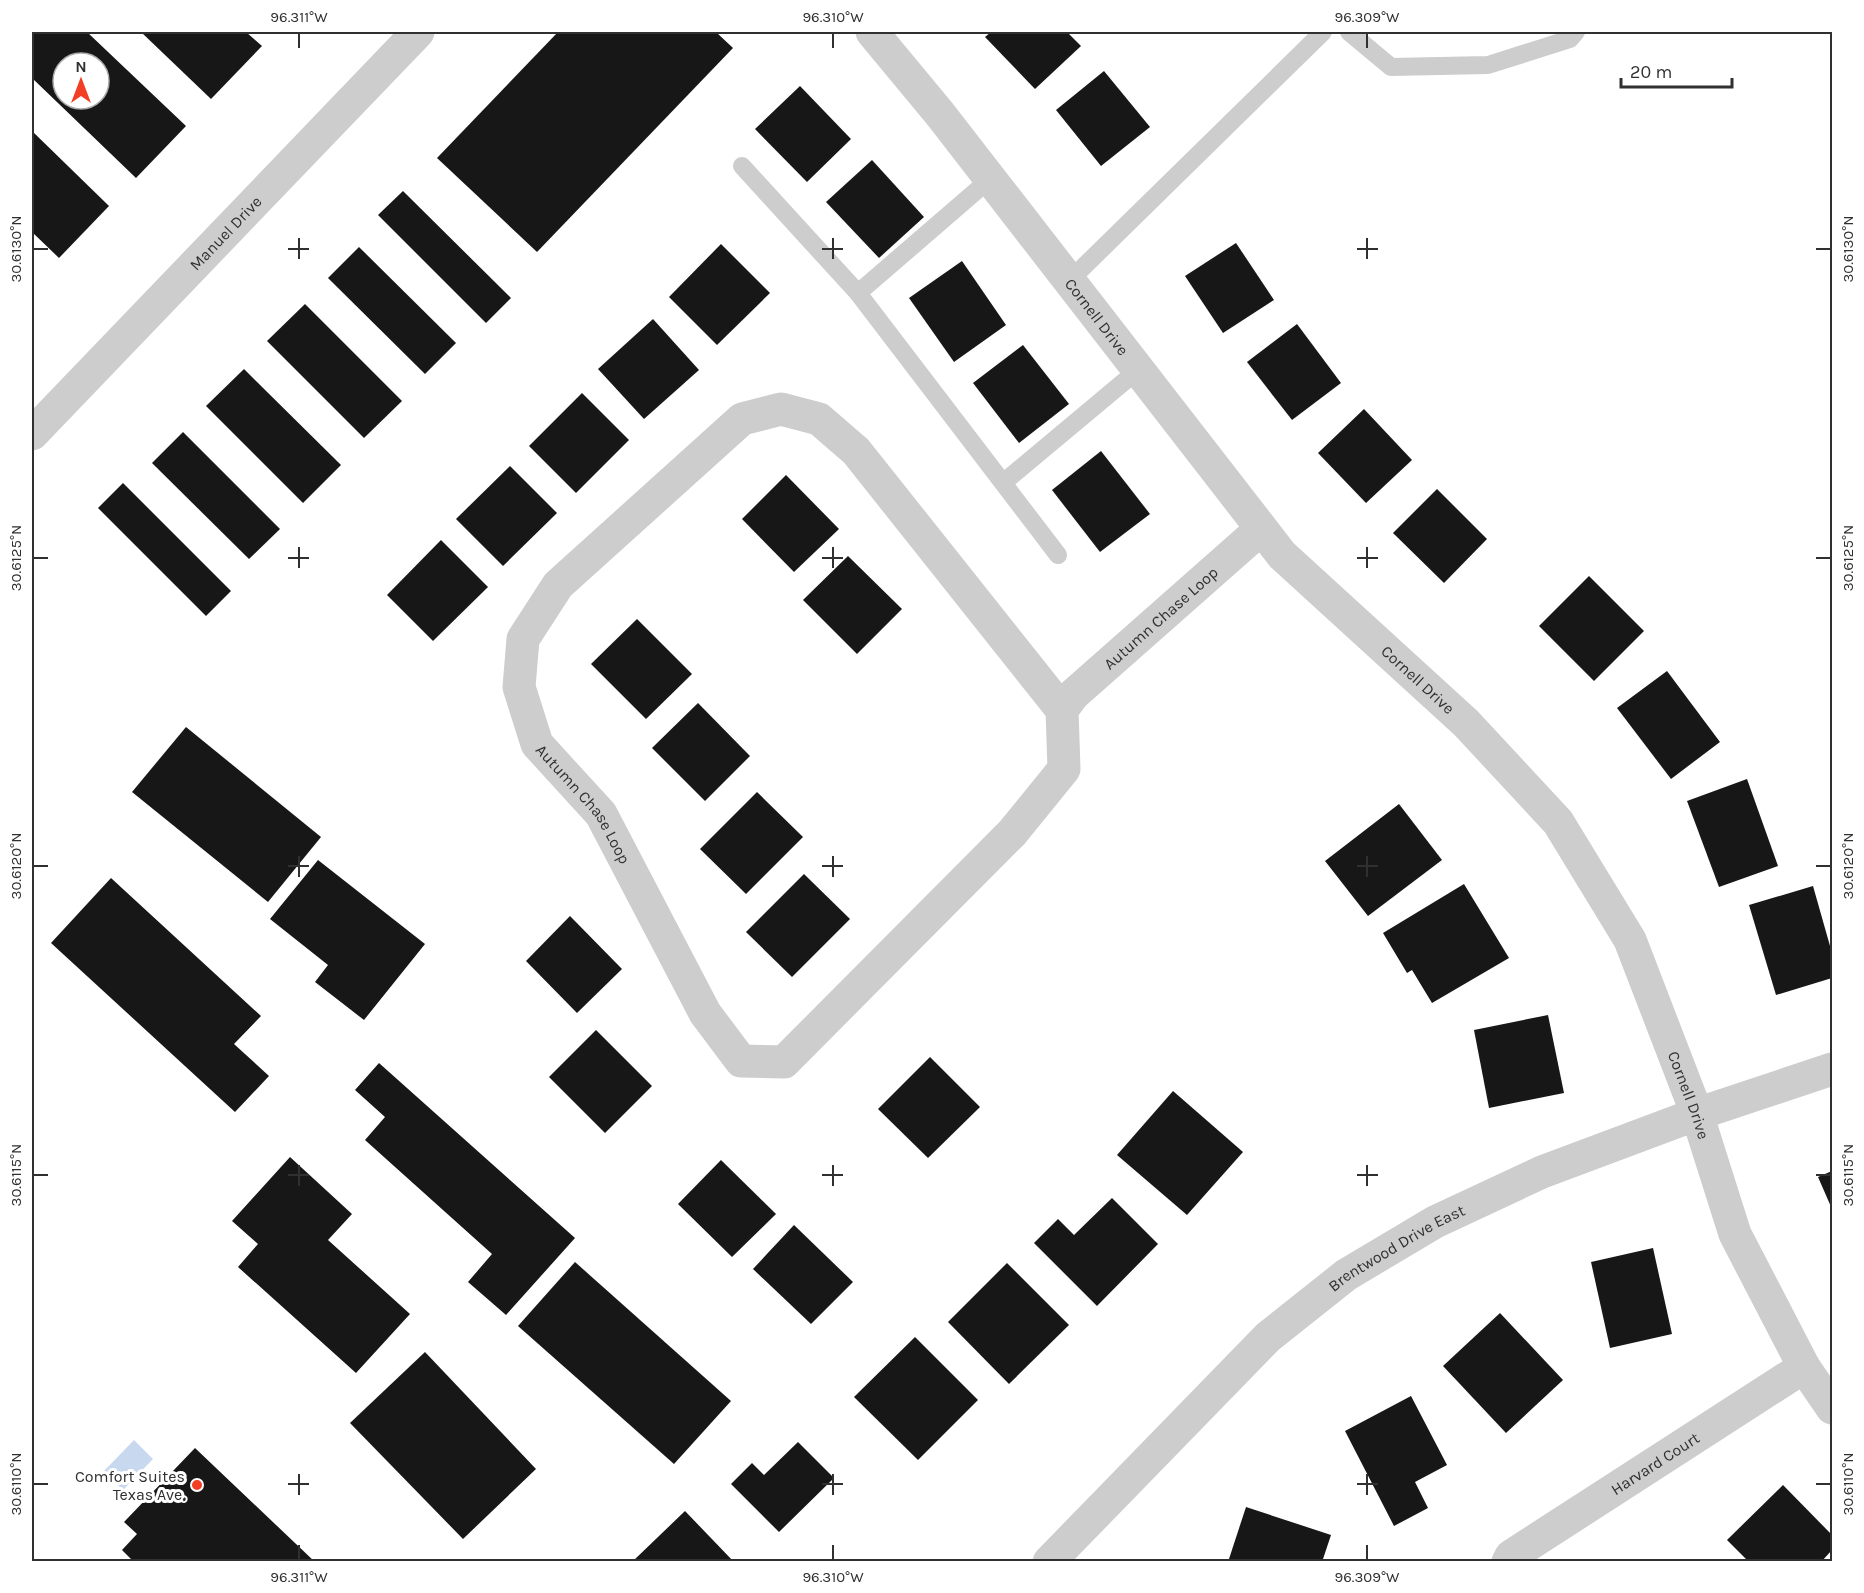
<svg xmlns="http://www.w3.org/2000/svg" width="1864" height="1593" font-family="Karla,sans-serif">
	<rect width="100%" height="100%" fill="#fff"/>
	<polygon fill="#c8d9ef" points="134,1440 153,1459 123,1490 104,1471"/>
	<g fill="#171717" fill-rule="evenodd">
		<path d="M34 32H87L186 126 136 178 32 78V35ZM63 63H99V99H63Z"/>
		<polygon points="141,32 246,32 262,46 211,99"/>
		<polygon points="558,32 716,32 733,48 537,252 437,158"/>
		<polygon points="991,32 1067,32 1081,46 1035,89 985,37"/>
		<polygon points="1104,71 1150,127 1101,166 1056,110"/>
		<polygon points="800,86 851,139 807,182 755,129"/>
		<polygon points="32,131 109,206 59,258 32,232"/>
		<polygon points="872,160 924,217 879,258 826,202"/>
		<polygon points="403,191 511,298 486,323 378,215"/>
		<polygon points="1236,243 1274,300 1223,333 1185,276"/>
		<polygon points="721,244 770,293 717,345 669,297"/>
		<polygon points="359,247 456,343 425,374 328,278"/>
		<polygon points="962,261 1006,325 954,362 909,298"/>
		<polygon points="305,304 402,401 364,438 267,341"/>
		<polygon points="653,319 699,370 644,419 598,369"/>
		<polygon points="1297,324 1341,383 1292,420 1247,362"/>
		<polygon points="1023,345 1069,404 1019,443 973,383"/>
		<polygon points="244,369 341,465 303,503 206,406"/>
		<polygon points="582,393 629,440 576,493 529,446"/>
		<polygon points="1364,409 1412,460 1366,503 1318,453"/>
		<polygon points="183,432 280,529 249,559 152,463"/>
		<polygon points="1101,451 1150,514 1100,552 1052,490"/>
		<polygon points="510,466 557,513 503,566 456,519"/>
		<polygon points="786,475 839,529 794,572 742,519"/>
		<polygon points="123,483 231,591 206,616 98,508"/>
		<polygon points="1437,489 1487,539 1444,583 1393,533"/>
		<polygon points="441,540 488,587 433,641 387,595"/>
		<polygon points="848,556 902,609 857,654 803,600"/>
		<polygon points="1589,576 1644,631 1594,681 1539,626"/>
		<polygon points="637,619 692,674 646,719 591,664"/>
		<polygon points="1667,671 1720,742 1671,779 1617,708"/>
		<polygon points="698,703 750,756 705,801 652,748"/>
		<polygon points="186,727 321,837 268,902 132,792"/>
		<polygon points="1747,779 1778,866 1719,887 1687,801"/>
		<polygon points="757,792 803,837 746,894 700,849"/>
		<polygon points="1399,804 1442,860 1368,916 1325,861"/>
		<polygon points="318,860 425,944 364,1020 315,982 328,965 270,919"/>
		<polygon points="804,874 850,919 792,977 746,932"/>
		<polygon points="111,878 261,1016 234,1044 269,1076 235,1112 51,943"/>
		<polygon points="1464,884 1509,958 1432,1003 1412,970 1407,973 1383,933"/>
		<polygon points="1813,886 1832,953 1832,978 1776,995 1749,905"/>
		<polygon points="570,916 622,969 577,1013 526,961"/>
		<polygon points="1548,1015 1564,1093 1489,1108 1474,1030"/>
		<polygon points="596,1030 652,1086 605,1133 549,1077"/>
		<polygon points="930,1057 980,1107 928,1158 878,1109"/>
		<polygon points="379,1063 575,1238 506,1315 468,1282 492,1254 365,1140 385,1117 355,1090"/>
		<polygon points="1173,1091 1243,1152 1187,1215 1117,1155"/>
		<polygon points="290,1157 352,1214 328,1240 410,1314 356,1373 238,1267 258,1244 232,1221"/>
		<polygon points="721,1160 776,1214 732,1257 678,1204"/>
		<polygon points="1832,1171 1832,1209 1818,1177"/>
		<polygon points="1112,1198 1158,1244 1097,1306 1034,1243 1058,1219 1074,1235"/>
		<polygon points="794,1225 853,1282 811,1324 753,1269"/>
		<polygon points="1653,1248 1672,1334 1610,1348 1591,1262"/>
		<polygon points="575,1262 731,1401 674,1464 518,1326"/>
		<polygon points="1007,1263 1069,1325 1009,1384 948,1322"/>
		<polygon points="1500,1313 1563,1380 1506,1433 1443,1366"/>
		<polygon points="915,1337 978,1400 918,1460 854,1397"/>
		<polygon points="425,1352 536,1469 463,1539 350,1423"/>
		<polygon points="1411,1396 1447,1465 1415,1482 1428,1508 1394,1526 1345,1431"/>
		<polygon points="798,1442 834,1478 779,1532 731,1484 752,1463 764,1475"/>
		<polygon points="195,1448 315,1562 134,1562 122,1550 137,1534 124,1522"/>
		<polygon points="1783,1485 1832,1535 1832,1550 1821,1562 1749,1562 1727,1540"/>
		<polygon points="1246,1507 1331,1535 1322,1562 1228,1562"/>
		<polygon points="685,1511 734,1562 632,1562"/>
	</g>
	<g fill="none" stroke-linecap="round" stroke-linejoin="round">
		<g stroke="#cdcdcd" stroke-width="18">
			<polyline points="1349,32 1391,67 1488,65 1570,39 1576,32"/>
			<polyline points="742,166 858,293 990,179"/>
			<polyline points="1069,281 1323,32"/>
			<polyline points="858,293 1058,555"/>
			<polyline points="1004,482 1138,370"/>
		</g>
		<g stroke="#cdcdcd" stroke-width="33">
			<path id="s1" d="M872 32 940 114 1282 555 1466 723 1558 822 1630 940 1697 1114 1735 1234 1804 1367 1832 1408"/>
			<path id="s2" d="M32 434 418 32"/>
			<path id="s3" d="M1062 710 856 451 819 419 781 409 742 419 558 585 523 639 519 687 537 744 601 814 705 1013 741 1061 784 1062 1012 833 1064 769 1062 710 1073 695 1261 529"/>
			<path id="s4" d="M1508 1562 1511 1556 1804 1367"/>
		</g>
		<path stroke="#cdcdcd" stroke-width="33" id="s5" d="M1049 1562 1268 1337 1346 1275 1435 1222 1542 1172 1697 1114 1832 1069"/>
	</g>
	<path fill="none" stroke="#303030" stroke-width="2" d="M299 33V48M833 33V48M1367 33V48M299 238V259M833 238V259M1367 238V259M33 249H48M288 249H309M822 249H843M1357 249H1378M1816 249H1831M299 547V568M833 547V568M1367 547V568M33 558H48M288 558H309M822 558H843M1357 558H1378M1816 558H1831M299 856V877M833 856V877M1367 856V877M33 866H48M288 866H309M822 866H843M1357 866H1378M1816 866H1831M299 1165V1186M833 1165V1186M1367 1165V1186M33 1175H48M288 1175H309M822 1175H843M1357 1175H1378M1816 1175H1831M299 1474V1495M833 1474V1495M1367 1474V1495M33 1484H48M288 1484H309M822 1484H843M1357 1484H1378M1816 1484H1831M299 1545V1560M833 1545V1560M1367 1545V1560"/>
	<circle fill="#f33e26" stroke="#fff" stroke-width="2" cx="197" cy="1485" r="6"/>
	<g text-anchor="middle" stroke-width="6" stroke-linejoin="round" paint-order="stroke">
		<g font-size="16" fill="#303030" stroke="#fff">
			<text dy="6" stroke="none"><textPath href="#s2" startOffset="279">Manuel Drive</textPath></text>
			<text dy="6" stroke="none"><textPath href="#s1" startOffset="363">Cornell Drive</textPath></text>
			<text dy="6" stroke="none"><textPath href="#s3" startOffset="1902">Autumn Chase Loop</textPath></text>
			<text dy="6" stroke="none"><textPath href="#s1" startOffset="849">Cornell Drive</textPath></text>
			<text dy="6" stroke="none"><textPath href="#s3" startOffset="956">Autumn Chase Loop</textPath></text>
			<text dy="6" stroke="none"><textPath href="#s1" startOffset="1353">Cornell Drive</textPath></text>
			<text dy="6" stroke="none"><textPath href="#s5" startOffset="471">Brentwood Drive East</textPath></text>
			<text dy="6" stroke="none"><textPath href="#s4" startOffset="178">Harvard Court</textPath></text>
		</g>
		<g font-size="16" fill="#303030" stroke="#fff" text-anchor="end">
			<text x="185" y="1482">Comfort Suites<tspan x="185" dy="18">Texas Ave.</tspan></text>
		</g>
	</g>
	<rect width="1864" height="1593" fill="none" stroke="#ffffff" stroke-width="66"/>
	<g transform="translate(81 81)"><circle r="28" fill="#ffffff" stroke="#acacac" stroke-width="1.5"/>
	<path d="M0-4.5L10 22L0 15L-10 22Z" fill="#f33e26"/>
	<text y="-9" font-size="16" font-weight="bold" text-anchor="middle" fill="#303030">N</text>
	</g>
	<path d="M1621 78v9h111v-9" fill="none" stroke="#303030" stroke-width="3"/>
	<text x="1630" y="78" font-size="18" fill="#303030" stroke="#ffffff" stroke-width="4.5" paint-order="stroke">20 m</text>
	<rect x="33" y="33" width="1798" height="1527" fill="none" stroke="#303030" stroke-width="2"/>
	<g font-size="15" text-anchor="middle" fill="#303030">
		<text x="299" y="22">96.311°W</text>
		<text x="833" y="22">96.310°W</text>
		<text x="1367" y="22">96.309°W</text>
		<text transform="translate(16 249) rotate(-90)" y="5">30.6130°N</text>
		<text transform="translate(1848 249) rotate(-90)" y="5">30.6130°N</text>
		<text transform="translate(16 558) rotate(-90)" y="5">30.6125°N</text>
		<text transform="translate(1848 558) rotate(-90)" y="5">30.6125°N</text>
		<text transform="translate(16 866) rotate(-90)" y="5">30.6120°N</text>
		<text transform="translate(1848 866) rotate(-90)" y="5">30.6120°N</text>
		<text transform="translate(16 1175) rotate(-90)" y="5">30.6115°N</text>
		<text transform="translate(1848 1175) rotate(-90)" y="5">30.6115°N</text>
		<text transform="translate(16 1484) rotate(-90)" y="5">30.6110°N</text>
		<text transform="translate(1848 1484) rotate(-90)" y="5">30.6110°N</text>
		<text x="299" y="1582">96.311°W</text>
		<text x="833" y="1582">96.310°W</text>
		<text x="1367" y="1582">96.309°W</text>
	</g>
</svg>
